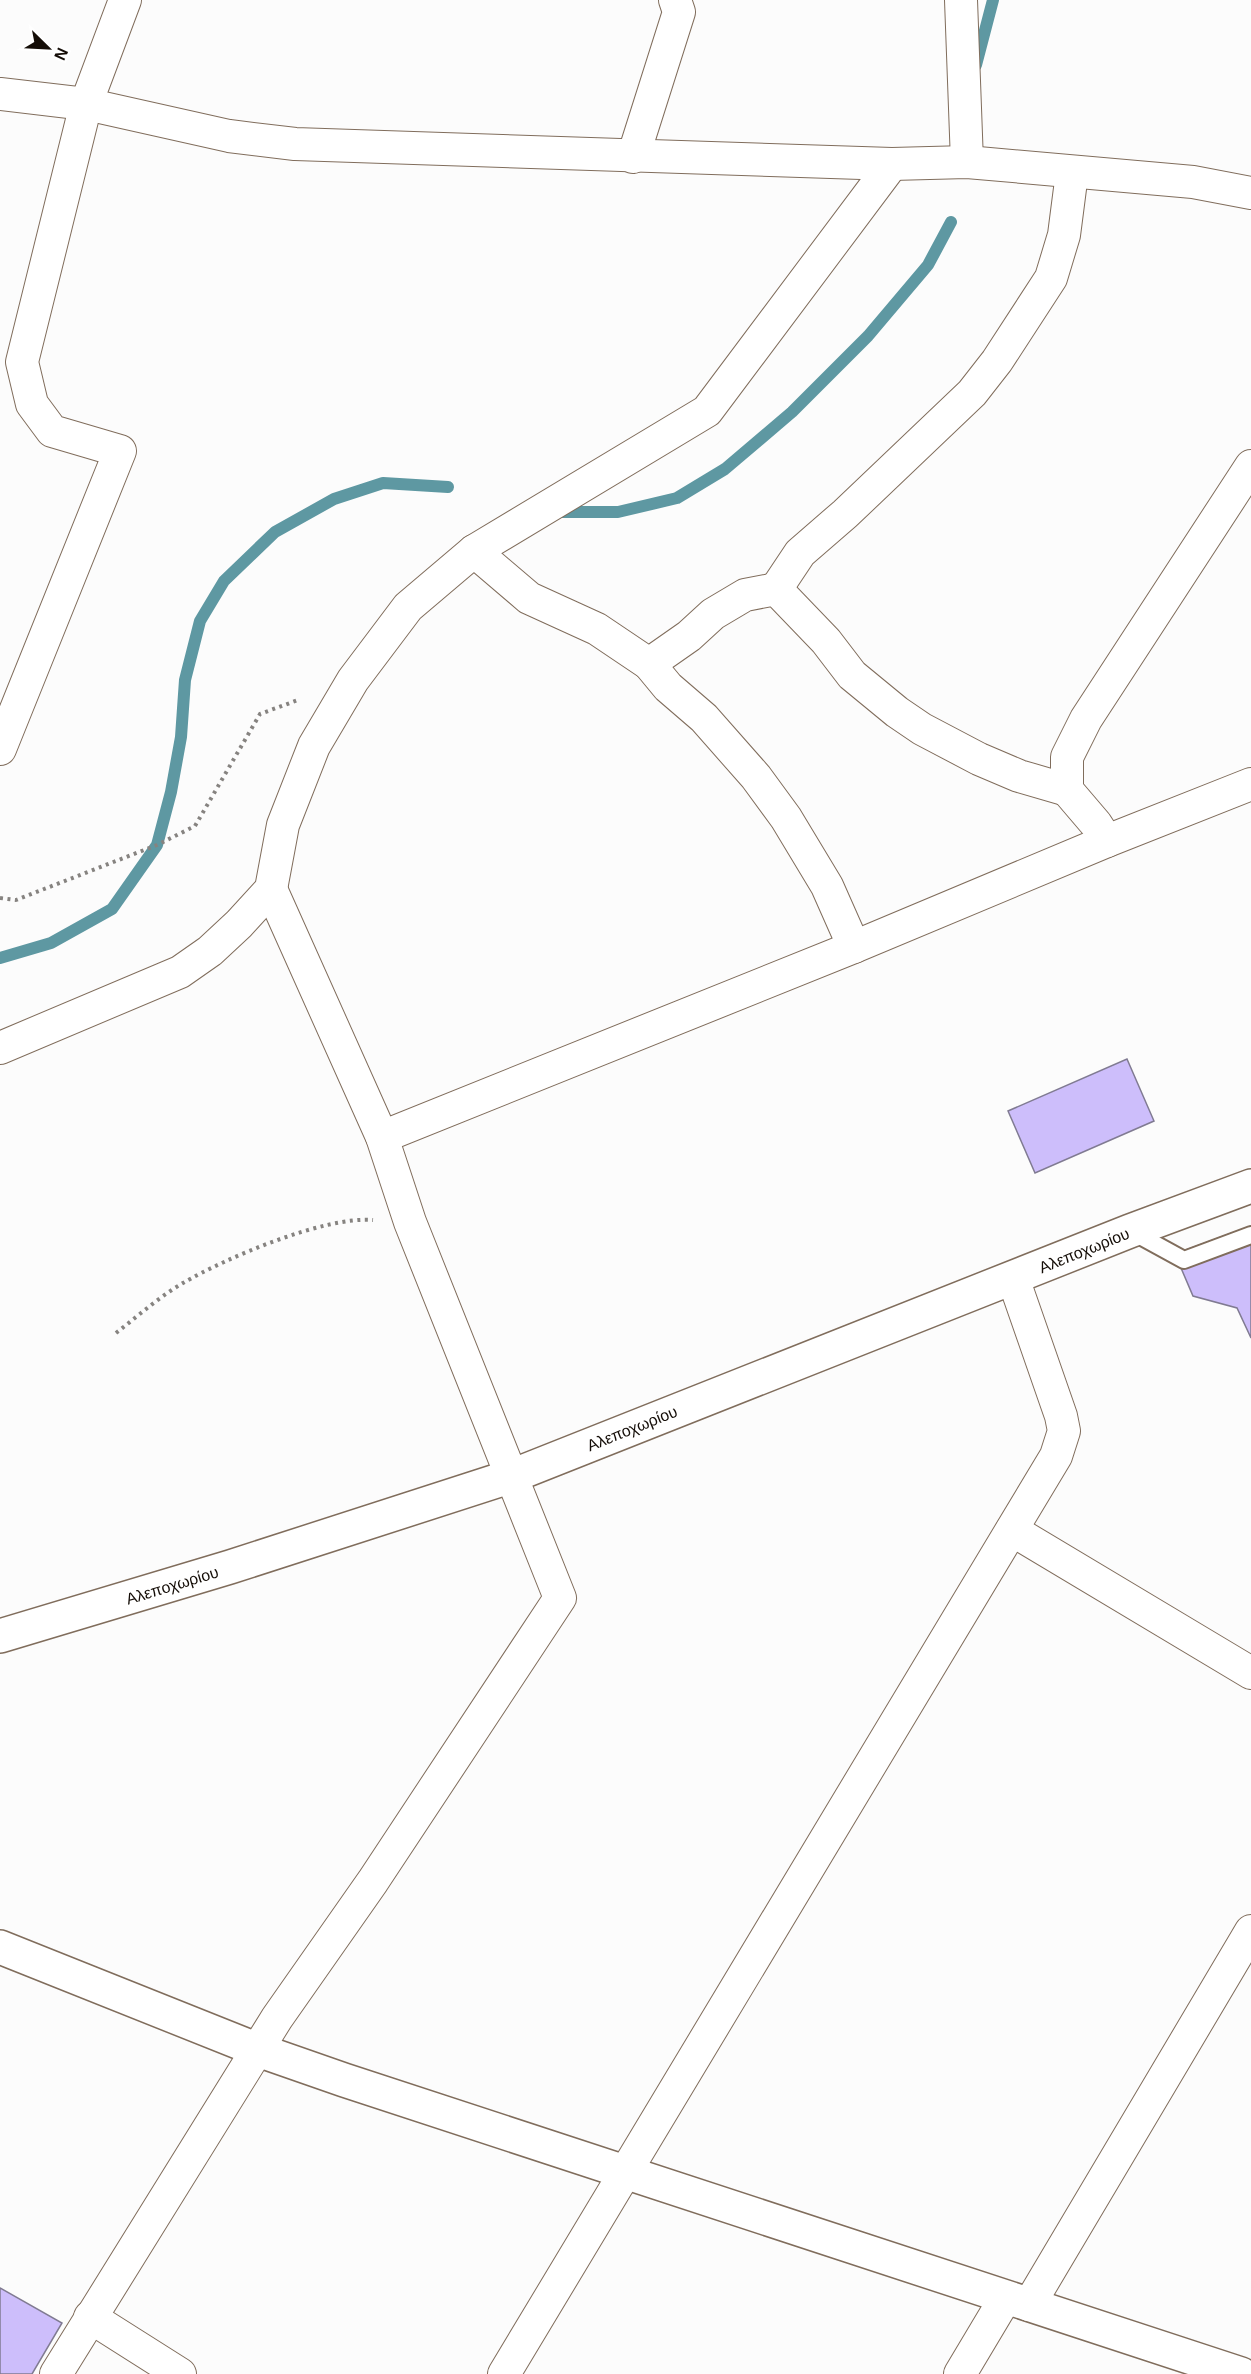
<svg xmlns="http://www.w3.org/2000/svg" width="1251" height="2374" font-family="Arial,sans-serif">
	<rect width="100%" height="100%" fill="#fcfcfc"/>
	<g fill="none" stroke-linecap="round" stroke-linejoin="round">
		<g stroke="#5e98a2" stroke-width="12">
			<polyline points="976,65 993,0"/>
			<polyline points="554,512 618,512 677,498 725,469 792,412 868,336 928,265 951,222"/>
			<polyline points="0,958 51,943 112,909 157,845 171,792 181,737 185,680 200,621 224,581 275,532 334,499 383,483 448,487"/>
		</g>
	</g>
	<g fill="#cdbefb" stroke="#807b92" stroke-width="1.5">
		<polygon points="1127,1059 1154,1121 1035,1173 1008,1111"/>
		<polygon points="1251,1226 1251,1338 1237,1308 1193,1296 1175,1254"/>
		<polygon points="0,2288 62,2323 32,2374 0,2374"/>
	</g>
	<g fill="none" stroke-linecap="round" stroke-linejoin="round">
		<defs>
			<polyline id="service" points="1131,1231 1184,1260 1251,1235"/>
			<g id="minor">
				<polyline points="961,0 967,162"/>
				<polyline points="0,94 86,104 229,136 295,144 892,164 967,162 1193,182 1251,193"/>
				<polyline points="633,157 679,12 675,0"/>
				<polyline points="474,551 529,598 597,629 649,664 689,636 713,614 745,595 776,589 826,641 852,675 897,712 922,729 979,759 1019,776 1067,790"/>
				<polyline points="776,589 800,553 845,514 972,393 997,361 1051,278 1064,235 1072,173"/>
				<polyline points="649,664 668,687 704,718 756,777 786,818 827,886 854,947"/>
				<polyline points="0,749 120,451 52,431 32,404 22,362 86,104 125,0"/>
				<polyline points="1107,841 1096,824 1067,790 1067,757 1086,719 1251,466"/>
				<polyline points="0,1048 180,972 210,951 239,924 271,889 283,825 314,746 353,680 408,607 474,551 707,411 892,164"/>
				<polyline points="382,1137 854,947 1107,841 1251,784"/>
				<polyline points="1012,1530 1251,1673"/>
				<polyline points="1029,2305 1251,1931"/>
				<polyline points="90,2317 180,2374"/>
				<polyline points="56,2374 277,2018 373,1881 560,1598 410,1222 382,1137 271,889"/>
				<polyline points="504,2374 1056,1456 1064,1431 1061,1416 1013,1278"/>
				<polyline points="960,2374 1006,2297"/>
			</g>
			<polyline id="tertiary" points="0,1947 258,2050 344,2080 1241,2374"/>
			<polyline id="secondary" points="0,1636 230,1567 512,1476 1130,1231 1251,1186"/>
		</defs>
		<use href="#service" stroke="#806d5c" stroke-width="20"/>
		<use href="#minor" stroke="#806d5c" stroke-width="34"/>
		<use href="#tertiary" stroke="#806d5c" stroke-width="36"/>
		<use href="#secondary" stroke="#806d5c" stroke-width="36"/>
		<g stroke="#868380" stroke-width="4" stroke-dasharray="3 4.5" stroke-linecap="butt">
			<polyline points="0,898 16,900 157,845 195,826 260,714 298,700"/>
			<path d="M116 1333C138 1316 159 1297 183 1283 226 1258 324 1216 373 1220"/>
		</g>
		<use href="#service" stroke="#fff" stroke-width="16"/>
		<use href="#minor" stroke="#fff" stroke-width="32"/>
		<use href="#tertiary" stroke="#fff" stroke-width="33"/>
		<use href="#secondary" stroke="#fff" stroke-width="33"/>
	</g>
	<g text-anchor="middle" stroke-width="4.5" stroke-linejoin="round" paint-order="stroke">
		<g font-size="16" fill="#140d07" stroke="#fff">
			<text transform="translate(1084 1250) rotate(-22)" y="6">Αλεποχωρίου</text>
			<text transform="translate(632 1428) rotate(-22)" y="6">Αλεποχωρίου</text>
			<text transform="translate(172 1585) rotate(-17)" y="6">Αλεποχωρίου</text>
		</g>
	</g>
	<g transform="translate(48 48) rotate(114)" stroke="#ffffff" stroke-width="4.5" paint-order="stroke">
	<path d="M0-4.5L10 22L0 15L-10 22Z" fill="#140d07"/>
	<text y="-9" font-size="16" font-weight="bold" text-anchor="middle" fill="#140d07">N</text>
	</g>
</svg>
